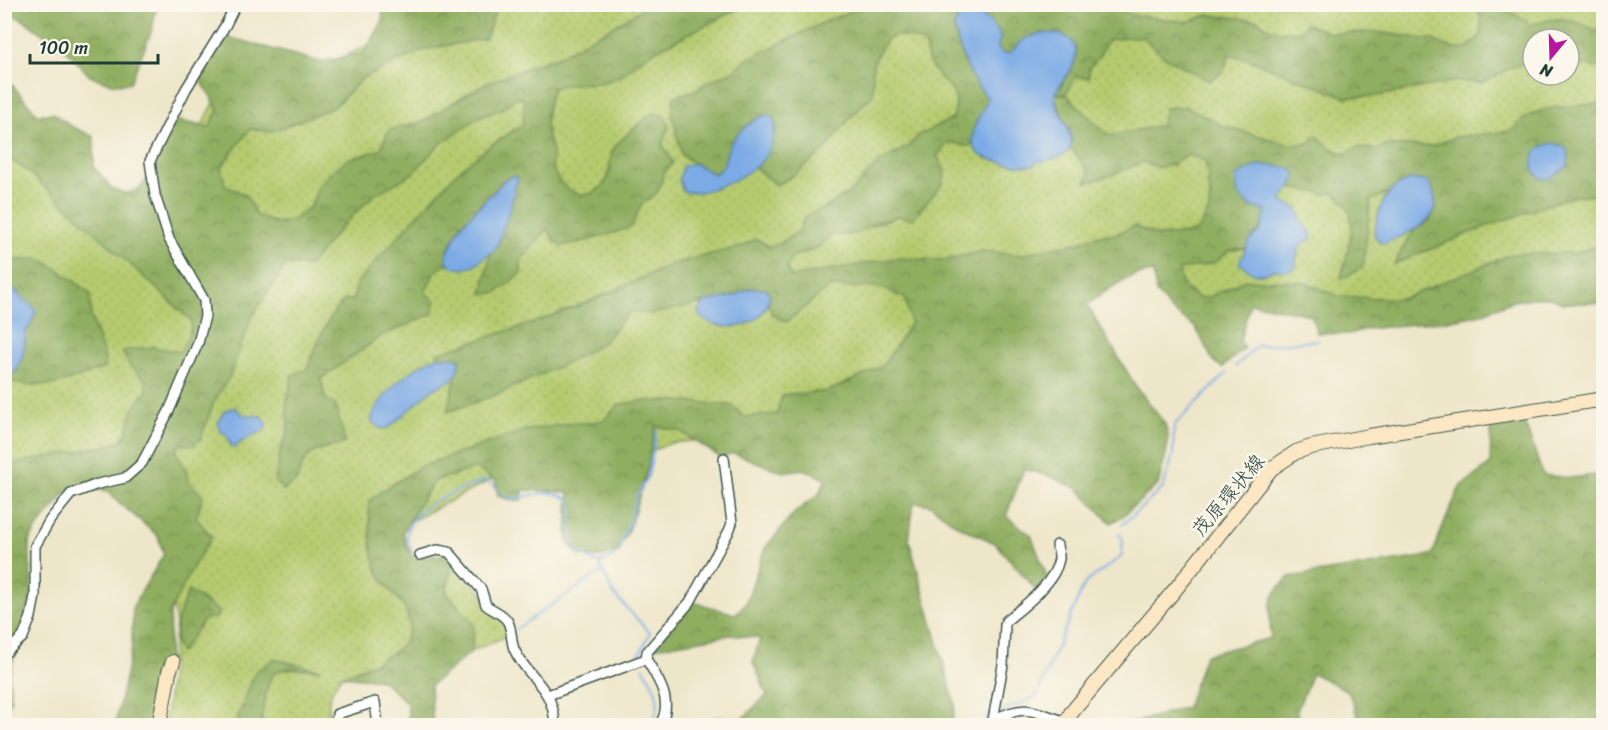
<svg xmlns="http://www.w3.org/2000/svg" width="1608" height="730" font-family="Sriracha,'Klee One',sans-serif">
	<defs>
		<pattern id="green-dots" width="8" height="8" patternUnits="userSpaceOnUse" patternTransform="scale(1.5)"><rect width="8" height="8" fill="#b5ca6e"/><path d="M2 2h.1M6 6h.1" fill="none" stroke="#9bae60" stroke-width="1.8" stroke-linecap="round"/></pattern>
		<pattern id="forest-crowns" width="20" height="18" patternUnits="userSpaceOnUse" patternTransform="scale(1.5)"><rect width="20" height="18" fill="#90ae61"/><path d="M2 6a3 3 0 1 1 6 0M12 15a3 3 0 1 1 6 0" fill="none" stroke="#758f51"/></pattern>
	</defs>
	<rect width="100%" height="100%" fill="#fbf7ec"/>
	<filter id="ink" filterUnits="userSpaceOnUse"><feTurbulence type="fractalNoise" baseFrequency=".0167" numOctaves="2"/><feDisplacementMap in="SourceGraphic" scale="12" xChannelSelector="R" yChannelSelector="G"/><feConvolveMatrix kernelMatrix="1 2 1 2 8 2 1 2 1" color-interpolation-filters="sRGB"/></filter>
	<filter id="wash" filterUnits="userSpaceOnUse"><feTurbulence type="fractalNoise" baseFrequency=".008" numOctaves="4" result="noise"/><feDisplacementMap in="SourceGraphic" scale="24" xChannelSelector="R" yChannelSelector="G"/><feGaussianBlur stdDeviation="1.35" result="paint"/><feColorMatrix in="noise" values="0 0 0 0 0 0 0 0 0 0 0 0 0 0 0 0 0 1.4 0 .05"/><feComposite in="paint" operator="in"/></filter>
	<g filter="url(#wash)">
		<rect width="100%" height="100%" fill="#eee6c9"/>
		<g fill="url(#green-dots)" stroke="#6a8451" stroke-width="1.5" fill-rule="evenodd">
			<path d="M446 5H1603V263L1402 299 1251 300 1211 312 1146 249 888 403 731 437 671 443 594 474H502L394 530 432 676H341C327 696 327 701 332 725H165L176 624 164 555 158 536 105 490 69 489 5 497 4 113 103 204 175 173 213 105 278 77 321 67 374 42ZM1533 39H1569V75H1533Z"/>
			<polygon points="453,561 503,617 509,635 472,651 474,625 446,592"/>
		</g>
		<g fill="url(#forest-crowns)" stroke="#58764a" stroke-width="1.5">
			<path d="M868 4 890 14 899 11 901 4 1099 5 1135 15 1187 22 1208 15 1258 20C1270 33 1284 32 1301 31L1306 24 1330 33 1375 32 1433 40 1453 49H1466L1481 35V16L1473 5C1492 5 1516 12 1531 25 1560 15 1568 17 1595 30L1603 25V67L1569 65V39H1533V60L1508 69 1482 83 1455 81 1377 96 1345 97 1247 59 1229 55 1223 72 1209 81 1165 57 1143 37H1128L1108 40 1098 58 1089 68V78L1076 76 1066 94 1057 92 1063 83 1042 33 1028 38 1010 53H1002L998 48 1000 38 999 32 983 15 954 28C960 52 970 80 988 98 982 116 971 123 974 145L966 146 949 142 937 156 945 171 943 184 912 219 898 216 867 227 857 234 832 235 819 247 792 257 787 269 791 277 896 258 945 260 984 251 1021 255 1047 248 1078 243 1099 235 1117 234 1134 226 1158 236 1192 233 1199 229 1209 210 1210 189 1207 185 1209 178 1205 161 1189 155 1176 161 1172 166 1171 164 1160 168 1143 162 1112 175 1086 183 1089 172 1071 148 1070 132 1055 99 1056 93 1068 96 1092 120 1110 136 1162 125 1165 108 1188 107 1223 126 1291 145 1310 143 1316 135 1330 148 1344 154 1358 147 1376 150 1386 146H1433L1456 137 1511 131C1535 101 1570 108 1603 103V192L1567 198 1485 227 1394 264C1401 254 1406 239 1415 230 1418 227 1423 226 1427 222 1439 211 1436 194 1428 182H1403L1387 193 1371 200 1363 268 1341 279C1347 248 1365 215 1334 193L1326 194 1290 188 1294 183 1258 165 1239 194C1247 206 1252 208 1266 211 1263 233 1253 231 1247 248L1229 251 1214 263 1179 270 1183 289 1200 298 1209 297 1245 280 1303 282 1338 296 1402 299 1512 254 1575 253 1603 244 1604 303H1562L1551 298H1532L1513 301 1481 314 1458 319 1367 329 1348 334 1317 333 1311 315 1250 303 1240 341 1244 348 1222 368 1212 359 1196 328 1171 310 1156 292 1153 272C1126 274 1108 290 1087 305L1135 385 1165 424 1168 436 1167 450 1158 485 1123 516 1111 523 1077 488 1046 475 1024 469 1006 516 1031 535 1047 577 1037 591 995 543 958 526 930 505 914 502 909 540 955 704 952 725H713L715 717 742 719 767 695 753 662 760 638 730 635 653 648 693 602 735 614 746 603 765 548 796 511 818 495 826 479 803 469 783 472 733 453 721 458 680 431 656 426 646 475 628 532 617 552 602 557 580 556 567 542 569 492 523 490 522 500 513 501 498 496 495 481 476 468 434 481 421 501 403 532 407 547 414 558 449 554 453 561 446 592 474 625 472 651 430 686 433 725H409L407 703 382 680 341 676C371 663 426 651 404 607 397 595 384 586 379 574 370 556 369 521 369 501L388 487 422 466 522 431 574 423H589L604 420 619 404 645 401H676L732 405 744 417 777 414 782 395 829 391 883 366 911 323 905 298 879 287H830L786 322 772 314 768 304 770 295 751 288 734 296 652 314 630 311 604 342 573 360 498 394 447 412 460 360 452 357H438L437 353 536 322 588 302 675 263 740 247 757 239 770 247 779 244 799 231 805 216 825 208 852 191 877 164 909 146 921 133 928 132 932 128 953 119C964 83 939 87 929 62 927 56 926 49 924 43 904 35 890 28 879 52 877 56 874 61 873 66 872 73 874 86 873 95L852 116 824 151 791 177 776 185 754 167C767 157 782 132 772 116L764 115C757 121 733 138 730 145 725 154 728 168 714 174L682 156 672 114 674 97 697 89 707 82 734 71 745 60 829 20Z"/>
			<polygon points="4,5 5,4 157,5 152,30 130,83 113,84 90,76 69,53 23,20 5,11"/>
			<path d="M383 5H497L486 38 423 50 363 78 334 107 271 132 250 129 221 167 225 186 246 195 256 215 276 223 292 221 311 206 318 187 332 171 348 159 380 150 389 130 422 122 484 84 559 56 619 23 648 5H746L650 53 619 77 600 83 568 84 553 88C549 100 546 111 546 124 546 136 549 140 552 151 553 155 551 160 552 164 555 183 577 202 596 191 613 181 607 166 613 150 615 143 642 122 649 115L655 113 664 116 669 126 662 144 673 163 664 173 657 193 642 204 631 227C608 235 585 242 561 246L553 239 548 228 521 260V274L496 293 482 294 491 252 498 245 518 177C487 193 458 223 446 256L448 263 434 273 425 293 436 301 432 314 383 335 321 379 325 398 336 406 345 443C317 450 304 449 297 481L283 490 275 482 280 452 288 430 287 399 291 384 292 375 307 369C318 344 324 319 345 300H353L357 282 457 172 491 145 523 125 524 99 517 97 502 109 477 118 439 145 412 174 374 195 343 225 309 266 286 265 251 318 230 376 214 402 201 438 194 445 180 444 176 452 186 469 189 482 203 496 196 518 212 537 194 565 170 612 169 660 153 725H115L132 647 133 606 164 554 158 536 105 490 69 489 37 528 29 541 32 595 9 676 11 699 5 712V465L119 443 127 432 133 409 147 390 146 380 129 365 122 351 152 347 180 352 188 337 192 321 29 172 5 156V77L38 115 53 113 71 126 94 137V167L112 189 135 196 155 167 159 152 174 120 210 127 218 109 196 72 224 36 321 62 364 53 382 23Z"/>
			<path d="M37 258 53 266 90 293 91 316 105 359 104 368C70 380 50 391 13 382L10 376 16 371 23 355 26 331 31 325 36 311 5 282 4 261Z"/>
			<path d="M1524 421 1543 475 1570 478 1603 474V725H1361L1348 691 1312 673 1297 711 1299 725H1125L1187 707 1205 655 1271 638C1269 609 1266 598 1289 577L1422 557 1433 554 1442 528 1460 487 1490 464 1491 426Z"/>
			<path d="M188 591 220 612 216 618H208L203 621 180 653C169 634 181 610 188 591Z"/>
			<path d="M274 659 321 670C265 667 272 666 261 719L270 724 269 725H235L255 672Z"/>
		</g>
		<g fill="#7baae5" stroke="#4d748c" stroke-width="1.5">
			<path d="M977 11C983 15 1001 30 1000 38 1000 41 998 44 998 48L1002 53H1010C1015 47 1020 41 1027 38 1043 30 1075 30 1076 53 1076 73 1055 83 1055 98 1056 116 1090 148 1058 157 1051 159 1044 163 1036 161L1034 165C1021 166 1013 164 1001 162 984 158 970 155 973 133 975 119 984 110 988 98 970 80 960 52 954 27 957 16 965 13 977 11Z"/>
			<path d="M764 115 772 116C780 128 770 153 760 163 745 177 702 198 683 191L679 179 683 166 694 163 714 174C727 168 725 152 731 142 739 131 752 121 764 115Z"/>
			<path d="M1555 143 1567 149 1569 159 1568 166 1550 178 1542 179 1533 170C1531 154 1538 144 1555 143Z"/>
			<path d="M1258 165C1267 166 1307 163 1293 184 1289 191 1284 194 1281 201L1298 209 1302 222 1312 234 1311 239C1296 245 1296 254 1296 267L1288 271 1275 269 1265 274H1255L1239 263 1250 240 1261 230 1266 211C1246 206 1237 201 1235 177Z"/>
			<polygon points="514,176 518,177 510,209 496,249 474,265 464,269 452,267 448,263 446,256 461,225 507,178"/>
			<path d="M1412 179 1428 182C1452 219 1413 230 1386 243H1380L1374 234C1379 206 1383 189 1412 179Z"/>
			<polygon points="5,282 36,310 31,325 26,331 23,355 16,371 5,378"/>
			<path d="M751 288 766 289 770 295C764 329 725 335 700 317L698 311 705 302 734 296Z"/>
			<path d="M438 357H452L460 360 457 374 451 380 430 391 391 426 386 429 379 428 371 421C377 396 414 364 438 357Z"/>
			<path d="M232 408H236L243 415 261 416C266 419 266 423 266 429 255 437 243 437 235 448L231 446 227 435 220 431 218 423 224 411Z"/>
		</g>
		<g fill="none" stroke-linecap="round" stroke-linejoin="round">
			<g stroke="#7baae5" stroke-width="2">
				<polyline points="1236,366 1257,346 1319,340"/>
				<polyline points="1122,525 1163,488 1173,455 1174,425 1227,373"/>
				<path d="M412 552C410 547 406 540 407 535 409 505 461 490 485 480 494 485 501 496 512 498 516 499 522 497 526 496 544 493 555 490 571 501 574 535 562 547 599 563L611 558 620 551 623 534 627 529 638 494 648 477 657 431"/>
				<polyline points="599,563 613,593 650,633 639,655"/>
				<polyline points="516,629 602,571"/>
				<path d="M643 667C656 688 664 701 651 726"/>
				<path d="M1002 711C1014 705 1025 703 1036 696L1085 583 1122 556 1123 539 1119 534"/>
				<polyline points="984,726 990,714"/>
			</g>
		</g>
	</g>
	<g filter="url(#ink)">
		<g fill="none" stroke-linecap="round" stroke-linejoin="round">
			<defs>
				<g id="street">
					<path d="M420 555 437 550 449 552 481 589 486 605C493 611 503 613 508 622 512 630 511 641 514 649 528 680 554 686 555 726"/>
					<polyline points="4,654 23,637 31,617 35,596 35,546 50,520 71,494 98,484 125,478 142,463 169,411 198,343 205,316 204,300 169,239 155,195 150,161 186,89 225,26 236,4"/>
					<polyline points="548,695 646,659"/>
					<path d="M993 720 1003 665 1005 625 1006 621C1024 606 1055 583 1059 559 1060 555 1057 549 1057 545"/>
					<polyline points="336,726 337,714 375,702 378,726"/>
					<path d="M659 726C675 702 658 679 646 659L647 652 690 602 729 531 732 523 724 458"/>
					<path d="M989 726 993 720C1025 703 1034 711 1066 722"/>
				</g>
				<g id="secondary">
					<polyline points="159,726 169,672 173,662"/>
					<polyline points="1065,726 1071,713 1174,591 1271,469 1296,452 1311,447 1369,436 1604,399"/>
				</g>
			</defs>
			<use href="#street" stroke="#3e564a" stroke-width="12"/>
			<use href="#secondary" stroke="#3e564a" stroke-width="16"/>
			<use href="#street" stroke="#fff" stroke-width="9"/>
			<use href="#secondary" stroke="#fbe7c3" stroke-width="14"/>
		</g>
	</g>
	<g text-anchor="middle" stroke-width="5" stroke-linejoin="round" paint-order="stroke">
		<g font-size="20" fill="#1f3d34" stroke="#fbf7ec">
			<text transform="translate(1228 495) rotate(-50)" y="7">茂原環状線</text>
		</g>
	</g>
	<rect width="1608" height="730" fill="none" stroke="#fbf7ec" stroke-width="24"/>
	<g transform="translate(1551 57) rotate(199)"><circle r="28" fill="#fbf7ec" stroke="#a3ada2" stroke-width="1.5"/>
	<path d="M0-4.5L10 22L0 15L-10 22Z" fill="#b5179e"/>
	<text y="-9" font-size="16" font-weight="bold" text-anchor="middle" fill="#1f3d34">N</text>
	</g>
	<path d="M30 54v9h128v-9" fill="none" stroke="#1f3d34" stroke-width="3"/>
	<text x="39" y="54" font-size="18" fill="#1f3d34" stroke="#fbf7ec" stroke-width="4.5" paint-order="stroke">100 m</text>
</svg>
